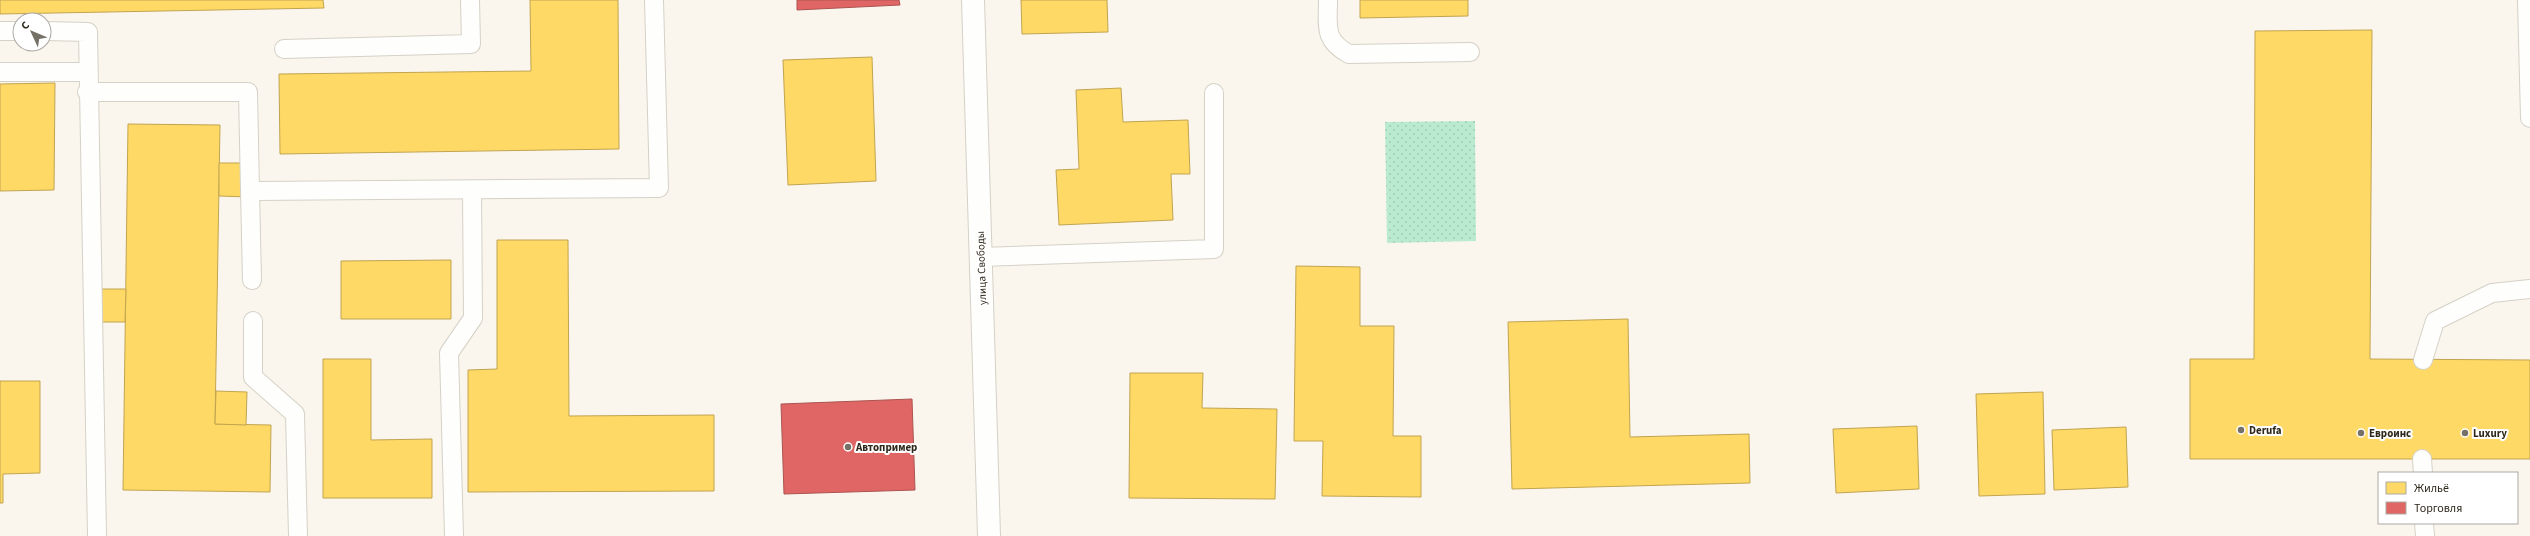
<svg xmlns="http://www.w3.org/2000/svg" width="2530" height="536" font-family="'Source Sans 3',sans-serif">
	<defs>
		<pattern id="park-dots" width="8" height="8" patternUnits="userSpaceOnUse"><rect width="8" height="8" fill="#baebd1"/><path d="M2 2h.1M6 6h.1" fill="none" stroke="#a0cab3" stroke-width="1.8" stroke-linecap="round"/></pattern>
	</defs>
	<rect width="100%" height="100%" fill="#faf6ee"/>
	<polygon fill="url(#park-dots)" points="1475,121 1476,241 1387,243 1385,122"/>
	<g fill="#ffd966" stroke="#c1a450">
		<polygon points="0,0 323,0 324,8 0,14"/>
		<polygon points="530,0 618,0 619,149 280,154 279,74 531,71"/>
		<polygon points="1021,0 1107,0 1108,32 1022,34"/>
		<polygon points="1360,0 1468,0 1468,16 1360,18"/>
		<polygon points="2372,30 2370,359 2530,360 2530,459 2190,459 2190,359 2254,359 2255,31"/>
		<polygon points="872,57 876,181 788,185 783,60"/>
		<polygon points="55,83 54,190 0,191 0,84"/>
		<polygon points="1121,88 1123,122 1188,120 1190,174 1171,174 1173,220 1059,225 1056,170 1079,169 1076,90"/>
		<polygon points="128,124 220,125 215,424 271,425 270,492 123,490"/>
		<polygon points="219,163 248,163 248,197 219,196"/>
		<polygon points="497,240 568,240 569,416 714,415 714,491 468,492 468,370 497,369"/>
		<polygon points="451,260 451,319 341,319 341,261"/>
		<polygon points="1296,266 1360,267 1360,326 1394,326 1393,436 1421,436 1421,497 1322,496 1323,441 1294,441"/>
		<polygon points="97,289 126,289 125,322 97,322"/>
		<polygon points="1628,319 1630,437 1749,434 1750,483 1512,489 1508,322"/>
		<polygon points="323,359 371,359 371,440 432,439 432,498 323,498"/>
		<polygon points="1130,373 1203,373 1202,408 1277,409 1275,499 1129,498"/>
		<polygon points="0,381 40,381 40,473 3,474 3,503 0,503"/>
		<polygon points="216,391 247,392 246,425 215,424"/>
		<polygon points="2043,392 2045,494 1979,496 1976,394"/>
		<polygon points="1917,426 1919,489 1836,493 1833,429"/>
		<polygon points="2126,427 2128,487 2054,490 2052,430"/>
	</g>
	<g fill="#e06666" stroke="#ab5450">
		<polygon points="797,0 899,0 900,5 797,10"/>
		<polygon points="912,399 915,490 784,494 781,404"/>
	</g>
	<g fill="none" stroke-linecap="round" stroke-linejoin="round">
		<defs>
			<g id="service">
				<path d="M1328 0C1328 26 1323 40 1349 54L1470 52"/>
				<polyline points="2527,0 2530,118"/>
				<polyline points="0,31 20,31"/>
				<polyline points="44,31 88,32 97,536"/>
				<polyline points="284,49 471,44 470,0"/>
				<polyline points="0,72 87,72"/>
				<polyline points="87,92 248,92 250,191 659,188 654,0"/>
				<polyline points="250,191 252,280"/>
				<polyline points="980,257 1214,249 1214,93"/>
				<polyline points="253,321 253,377 295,414 298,536"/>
				<polyline points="2423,360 2435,321 2492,293 2530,289"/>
				<polyline points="2422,459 2423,473"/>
				<polyline points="2424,523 2425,536"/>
				<polyline points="454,536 449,353 473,318 472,190"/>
			</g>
			<polyline id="tertiary" points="973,0 989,536"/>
		</defs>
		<use href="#service" stroke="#d5d1c6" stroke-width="20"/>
		<use href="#tertiary" stroke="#d5d1c6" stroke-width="24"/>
		<use href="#service" stroke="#fefefc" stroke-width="18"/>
		<use href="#tertiary" stroke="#fefefc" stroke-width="22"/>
	</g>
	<g fill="#767166" stroke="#fff" stroke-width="1.5">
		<circle cx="2241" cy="430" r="4"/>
		<circle cx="2361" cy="433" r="4"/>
		<circle cx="2465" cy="433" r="4"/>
		<circle cx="848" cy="447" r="4"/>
	</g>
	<g text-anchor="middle" stroke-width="4" stroke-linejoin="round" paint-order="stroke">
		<g font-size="11" fill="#2f291c" stroke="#fff">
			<text transform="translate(981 268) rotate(-92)" y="4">улица Свободы</text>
		</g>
		<g font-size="11" font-weight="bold" fill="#2f291c" stroke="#fff" text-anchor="start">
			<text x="2249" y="434">Derufa</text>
			<text x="2369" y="437">Евроинс</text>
			<text x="2473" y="437">Luxury</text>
			<text x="856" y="451">Автопример</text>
		</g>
	</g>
	<rect x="2378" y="472" width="140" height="52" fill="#ffffff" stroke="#aca9a4"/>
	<rect x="2386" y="482" width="20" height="12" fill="#ffd966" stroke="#aca9a4"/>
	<text x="2414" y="492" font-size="12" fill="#2f291c">Жильё</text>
	<rect x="2386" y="502" width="20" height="12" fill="#e06666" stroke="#aca9a4"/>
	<text x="2414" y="512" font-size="12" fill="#2f291c">Торговля</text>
	<g transform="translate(32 32) rotate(314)"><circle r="19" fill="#ffffff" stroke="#aca9a4"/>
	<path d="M0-3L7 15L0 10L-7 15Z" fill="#767166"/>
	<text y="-6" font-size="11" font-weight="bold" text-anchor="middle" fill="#2f291c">С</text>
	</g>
</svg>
